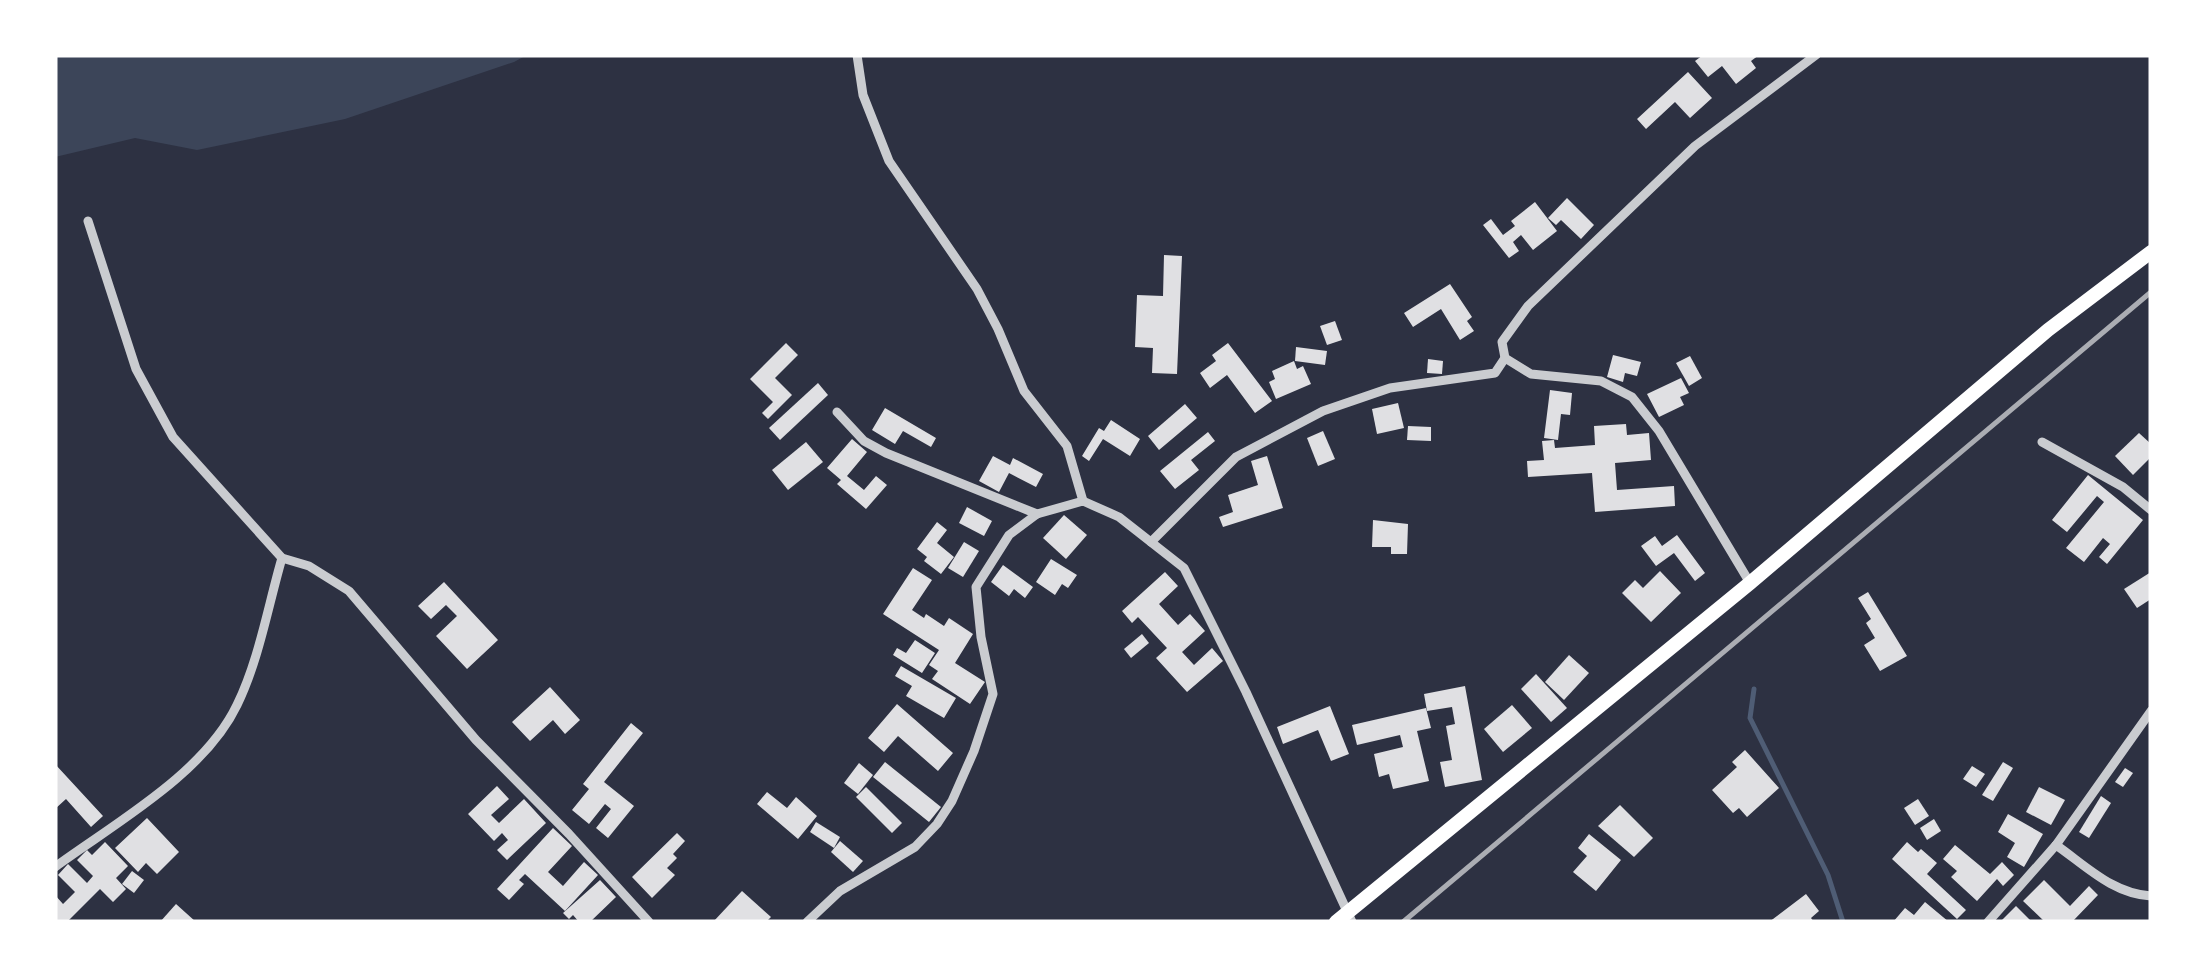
<svg xmlns="http://www.w3.org/2000/svg" width="2206" height="977" font-family="Montserrat,sans-serif">
	<rect width="100%" height="100%" fill="#2d3142"/>
	<polygon fill="#3c4559" points="55,55 527,55 514,62 345,119 197,150 135,138 55,157"/>
	<g fill="none" stroke-linecap="round" stroke-linejoin="round">
		<polyline stroke="#4f5d75" stroke-width="5" points="1754,689 1750,718 1828,875 1843,922"/>
	</g>
	<g fill="#e0e0e3">
		<polygon points="1703,55 1759,55 1751,61 1756,68 1736,84 1722,66 1708,77 1695,61"/>
		<polygon points="1688,72 1712,98 1690,118 1675,102 1646,129 1637,119"/>
		<polygon points="1567,198 1594,225 1581,239 1561,220 1556,225 1548,218"/>
		<polygon points="1535,202 1557,231 1533,250 1521,235 1513,242 1519,251 1509,258 1483,225 1491,219 1503,235 1515,226 1511,221"/>
		<polygon points="1164,255 1182,256 1177,374 1152,373 1153,348 1135,347 1137,295 1163,296"/>
		<polygon points="1450,284 1472,317 1467,321 1474,331 1460,340 1441,309 1413,327 1404,313"/>
		<polygon points="1335,321 1342,340 1327,345 1320,326"/>
		<polygon points="786,343 798,355 775,378 792,395 768,419 762,413 773,402 750,379"/>
		<polygon points="1228,343 1272,401 1255,413 1227,375 1210,388 1200,373 1216,361 1212,355"/>
		<polygon points="1296,347 1327,351 1325,365 1295,361"/>
		<polygon points="1613,355 1641,362 1637,376 1625,373 1623,382 1607,377"/>
		<polygon points="1690,356 1702,378 1689,386 1676,363"/>
		<polygon points="1428,359 1443,361 1442,374 1427,373"/>
		<polygon points="1294,361 1297,369 1303,366 1311,384 1276,399 1269,382 1275,379 1272,371"/>
		<polygon points="1681,378 1689,393 1680,397 1684,405 1659,417 1647,394"/>
		<polygon points="818,383 828,395 780,440 769,428"/>
		<polygon points="1550,390 1572,393 1570,415 1561,414 1558,440 1544,438"/>
		<polygon points="1398,403 1404,428 1377,434 1372,409"/>
		<polygon points="1185,404 1197,418 1159,450 1148,436"/>
		<polygon points="885,408 936,438 931,447 903,431 895,444 872,430"/>
		<polygon points="1111,420 1140,439 1130,456 1103,439 1089,461 1082,456 1099,428 1104,431"/>
		<polygon points="1626,424 1627,435 1649,433 1651,460 1615,463 1617,490 1674,486 1675,506 1595,512 1592,473 1528,477 1527,461 1544,460 1542,441 1554,440 1555,448 1595,445 1594,426"/>
		<polygon points="1408,426 1431,427 1431,441 1407,440"/>
		<polygon points="1323,431 1335,459 1318,466 1307,438"/>
		<polygon points="1208,432 1215,441 1191,460 1199,470 1175,489 1160,471"/>
		<polygon points="2139,433 2151,444 2151,457 2133,475 2115,456"/>
		<polygon points="852,439 867,452 847,476 864,490 876,476 887,485 866,509 837,484 841,480 827,468"/>
		<polygon points="806,442 823,462 788,490 772,470"/>
		<polygon points="993,456 1010,465 1013,458 1043,474 1036,487 1009,473 999,492 979,481"/>
		<polygon points="1267,456 1283,508 1223,527 1219,517 1233,512 1228,495 1258,485 1251,461"/>
		<polygon points="2088,475 2143,520 2107,564 2099,557 2110,544 2103,538 2084,562 2066,548 2104,502 2097,496 2067,532 2052,520"/>
		<polygon points="967,507 992,521 984,536 959,523"/>
		<polygon points="1064,515 1087,535 1066,559 1043,538"/>
		<polygon points="1373,520 1408,524 1407,554 1391,554 1391,547 1372,547"/>
		<polygon points="937,522 947,530 937,543 954,557 941,574 924,561 927,557 917,549"/>
		<polygon points="1677,535 1705,573 1695,581 1674,553 1656,566 1641,546 1655,536 1662,546"/>
		<polygon points="964,542 979,551 963,577 948,568"/>
		<polygon points="1051,559 1077,575 1068,588 1062,584 1055,595 1036,582"/>
		<polygon points="1003,565 1033,587 1025,598 1014,589 1009,596 991,582"/>
		<polygon points="913,568 932,580 912,610 924,618 926,614 944,626 949,618 973,634 955,663 985,682 970,704 932,679 938,671 929,665 939,650 883,614"/>
		<polygon points="1660,571 1681,593 1651,622 1622,593 1635,580 1643,588"/>
		<polygon points="1165,572 1178,586 1159,604 1178,625 1190,614 1205,631 1182,652 1194,665 1212,648 1223,661 1187,692 1156,658 1167,648 1138,617 1132,623 1122,611"/>
		<polygon points="2151,572 2151,599 2137,608 2124,589"/>
		<polygon points="444,582 498,640 467,669 436,636 457,616 446,605 431,619 418,606"/>
		<polygon points="1868,592 1907,656 1880,671 1864,645 1875,638 1866,623 1871,619 1858,598"/>
		<polygon points="1142,634 1149,643 1131,658 1124,649"/>
		<polygon points="915,640 935,653 922,673 893,655 897,648 906,653"/>
		<polygon points="1569,655 1589,673 1564,700 1545,682"/>
		<polygon points="901,666 956,698 944,718 906,696 912,686 895,676"/>
		<polygon points="1536,674 1567,708 1551,722 1521,689"/>
		<polygon points="1465,686 1482,780 1445,787 1440,762 1452,760 1446,726 1455,724 1452,707 1427,711 1424,694"/>
		<polygon points="550,687 580,720 565,734 553,720 530,741 512,722"/>
		<polygon points="897,704 953,753 938,771 898,736 884,752 868,738"/>
		<polygon points="1512,705 1532,728 1503,752 1484,729"/>
		<polygon points="1330,706 1349,754 1331,761 1318,730 1283,744 1277,727"/>
		<polygon points="1426,708 1431,728 1417,731 1429,781 1393,789 1389,774 1379,777 1374,754 1403,747 1400,735 1357,745 1352,725"/>
		<polygon points="631,723 643,733 604,782 634,806 608,838 596,828 611,809 605,804 589,824 572,810 589,789 583,784"/>
		<polygon points="1745,750 1779,788 1747,817 1739,808 1733,813 1712,790 1737,767 1732,762"/>
		<polygon points="885,762 941,807 929,822 873,777"/>
		<polygon points="2003,762 2013,768 1993,801 1982,795"/>
		<polygon points="859,763 873,775 858,794 844,783"/>
		<polygon points="55,764 103,816 91,827 66,799 55,809"/>
		<polygon points="1972,766 1985,774 1976,787 1963,779"/>
		<polygon points="2125,768 2133,773 2123,787 2115,782"/>
		<polygon points="497,786 509,799 491,815 499,823 524,799 546,823 507,860 497,850 508,840 502,833 494,841 468,814"/>
		<polygon points="866,787 902,823 892,833 856,797"/>
		<polygon points="2039,787 2065,800 2051,825 2026,812"/>
		<polygon points="767,792 787,808 796,797 817,816 798,839 757,804"/>
		<polygon points="2101,796 2111,803 2089,838 2079,832"/>
		<polygon points="1918,799 1929,816 1915,825 1904,808"/>
		<polygon points="1620,805 1653,838 1634,857 1598,826"/>
		<polygon points="2008,814 2043,834 2024,867 2007,857 2015,843 1998,832"/>
		<polygon points="147,818 179,852 157,874 146,863 138,872 115,848"/>
		<polygon points="1934,819 1941,831 1927,840 1920,828"/>
		<polygon points="816,822 840,837 834,848 810,832"/>
		<polygon points="553,828 572,846 548,872 563,886 584,862 598,875 565,911 525,874 519,880 524,884 509,900 497,889"/>
		<polygon points="677,833 685,841 673,854 677,858 667,868 675,875 652,898 632,877"/>
		<polygon points="1589,834 1621,860 1596,891 1573,872 1587,856 1578,848"/>
		<polygon points="840,841 863,861 853,872 831,852"/>
		<polygon points="105,842 128,866 116,878 126,889 113,902 100,889 67,922 55,922 55,895 63,904 75,892 58,875 68,864 87,883 93,876 77,860 87,850 92,855"/>
		<polygon points="1907,842 1918,852 1921,849 1937,863 1927,874 1966,910 1957,919 1892,859"/>
		<polygon points="1955,845 1990,874 2002,862 2014,875 2003,886 1997,879 1977,901 1951,877 1957,871 1943,859"/>
		<polygon points="132,871 144,880 134,893 122,884"/>
		<polygon points="600,880 616,897 590,922 579,922 573,915 569,919 563,913"/>
		<polygon points="2044,880 2070,906 2089,886 2098,895 2072,922 2045,922 2023,901"/>
		<polygon points="742,891 771,917 766,922 713,922"/>
		<polygon points="1806,894 1819,911 1811,918 1814,922 1769,922"/>
		<polygon points="1925,902 1949,922 1893,922 1905,908 1914,915"/>
		<polygon points="176,904 196,922 160,922"/>
		<polygon points="2016,906 2030,920 2000,922"/>
	</g>
	<g fill="none" stroke-linecap="round" stroke-linejoin="round">
		<g stroke="#caccd0" stroke-width="9">
			<polyline points="857,55 863,95 889,161 977,289 998,329 1024,391 1067,446 1083,501"/>
			<polyline points="88,221 136,369 173,437 282,558 309,566 349,591 476,740 569,834 649,922"/>
			<polyline points="837,412 864,441 886,453 1037,514"/>
			<polyline points="2042,442 2123,487 2151,510"/>
			<polyline points="1151,542 1236,457 1323,411 1390,388 1495,373 1505,358"/>
			<polyline points="1750,583 1659,431 1632,397 1601,381 1531,374 1505,358 1502,342 1528,306 1695,146 1816,55"/>
			<path d="M2056 845C2086 866 2113 894 2151 896"/>
			<path d="M55 867C115 823 204 774 237 705 259 660 268 606 282 558"/>
			<polyline points="807,922 840,891 915,847 937,824 952,801 974,751 993,694 981,637 976,587 1009,535 1037,514 1083,501 1119,517 1184,568 1246,692 1352,922"/>
			<polyline points="1988,922 2056,845 2151,711"/>
		</g>
		<polyline stroke="#fff" stroke-width="14" points="1336,922 1750,583 2048,330 2151,252"/>
		<polyline stroke="#abadb3" stroke-width="5" points="1403,922 2151,292"/>
	</g>
	<rect width="2206" height="977" fill="none" stroke="#ffffff" stroke-width="115"/>
</svg>
